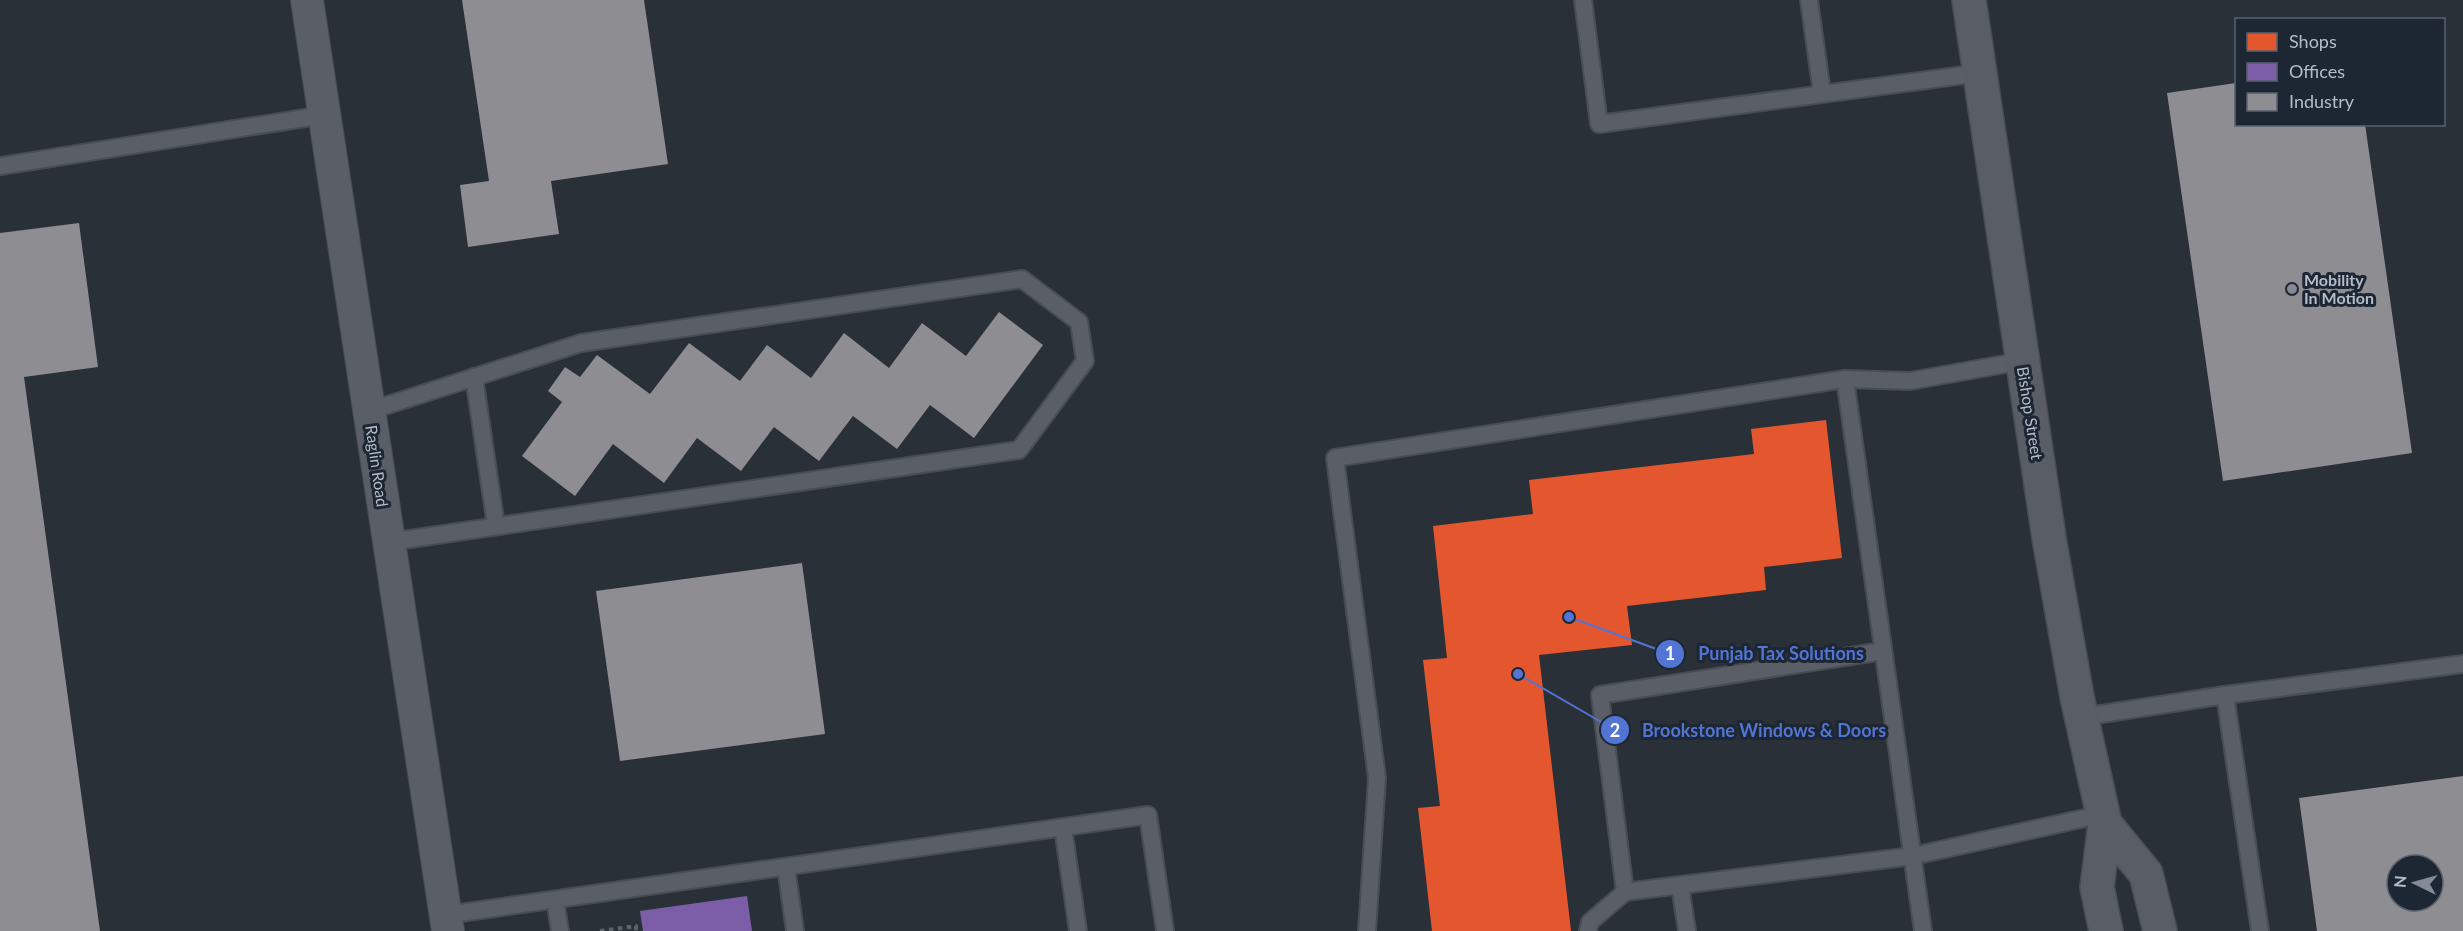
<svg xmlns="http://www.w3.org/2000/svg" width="2463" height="931" font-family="Lato,sans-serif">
	<rect width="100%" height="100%" fill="#2a3038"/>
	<polygon fill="#e4572e" points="1826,420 1842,558 1764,567 1766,590 1627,606 1632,645 1539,655 1571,931 1432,931 1418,808 1440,806 1423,660 1447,658 1433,526 1533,514 1529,480 1754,454 1751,429"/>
	<polygon fill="#7b5ea7" points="747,896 752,931 643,931 640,911"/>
	<g fill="#8d8d92" fill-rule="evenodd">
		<polygon points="462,0 644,0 668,164 551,181 559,234 468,247 460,185 489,181"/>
		<polygon points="2236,83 2236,124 2365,124 2412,453 2223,481 2167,93"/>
		<polygon points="79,223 98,367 24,377 100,931 0,931 0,233"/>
		<polygon points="999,312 1043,345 974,438 930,405 897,449 853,416 819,461 774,427 741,471 697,438 664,483 613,444 575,496 522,456 562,402 548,391 565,367 580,377 597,355 650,394 689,343 740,381 767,345 811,378 844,333 889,368 922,323 966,356"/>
		<polygon points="802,563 825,734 620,761 596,591"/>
		<path d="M2463 776V931H2317L2299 798ZM2397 865H2433V901H2397Z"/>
	</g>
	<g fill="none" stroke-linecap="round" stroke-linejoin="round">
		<defs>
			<g id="lane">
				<polyline points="1583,0 1599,124 1979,73"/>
				<polyline points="1809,0 1822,93"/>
				<polyline points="0,166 324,115"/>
				<polyline points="474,377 496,526"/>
				<polyline points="1845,379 1910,381 2022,361"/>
				<polyline points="369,411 581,343 1022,279 1079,322 1085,361 1019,450 389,542"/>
				<polyline points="2225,695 2260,931"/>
				<polyline points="2082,717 2225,695 2463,664"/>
				<polyline points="1063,828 1078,931"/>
				<polyline points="786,867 795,931"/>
				<polyline points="1680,886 1687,931"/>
				<polyline points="1625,892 1600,695 1883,651"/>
				<polyline points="555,900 560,931"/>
				<polyline points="446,915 1148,815 1165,931"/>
				<polyline points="1367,931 1377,778 1335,458 1845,379 1923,931"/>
				<polyline points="1588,931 1590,922 1625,892 1913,856 2103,814"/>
			</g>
			<polyline id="street" points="307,0 448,931"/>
			<g id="secondary">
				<polyline points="1969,0 2049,538 2077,697 2105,824 2097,887 2106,931"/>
				<polyline points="2105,824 2146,874 2160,931"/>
			</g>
		</defs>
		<use href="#lane" stroke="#484c53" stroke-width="20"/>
		<use href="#street" stroke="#484c53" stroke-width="34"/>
		<use href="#secondary" stroke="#484c53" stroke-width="36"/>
		<polyline stroke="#5d636a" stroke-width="4" stroke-dasharray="4.5 4.5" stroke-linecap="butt" points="600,931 636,926 636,931"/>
		<use href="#lane" stroke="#5a5e66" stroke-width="16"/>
		<use href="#street" stroke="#5a5e66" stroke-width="32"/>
		<use href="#secondary" stroke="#595d64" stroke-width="33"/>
	</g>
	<circle fill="#848b96" stroke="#1d2633" stroke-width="2" cx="2292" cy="289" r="6"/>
	<g text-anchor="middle" stroke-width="6" stroke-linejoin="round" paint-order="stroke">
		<g font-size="16" font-weight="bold" fill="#b4bcc9" stroke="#1d2633" text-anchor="start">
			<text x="2304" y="286">Mobility<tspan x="2304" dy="18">In Motion</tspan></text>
		</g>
		<g font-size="16" fill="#b4bcc9" stroke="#1d2633">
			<text transform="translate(2030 413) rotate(81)" y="6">Bishop Street</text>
			<text transform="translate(377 466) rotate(82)" y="6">Raglin Road</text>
		</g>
	</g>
	<path fill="none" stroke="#5274d3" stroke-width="2" d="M1569 617L1670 654M1518 674L1615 730"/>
	<g fill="#5274d3" stroke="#1d2633" stroke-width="2">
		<circle cx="1569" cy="617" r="6"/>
		<circle cx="1518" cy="674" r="6"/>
		<circle cx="1670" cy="654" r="15"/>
		<circle cx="1615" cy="730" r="15"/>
	</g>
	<g font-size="18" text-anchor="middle" font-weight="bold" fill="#fff">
		<text x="1670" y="660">1</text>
		<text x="1615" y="737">2</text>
	</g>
	<g font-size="18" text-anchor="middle" font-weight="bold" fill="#5274d3" stroke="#1d2633" stroke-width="6" stroke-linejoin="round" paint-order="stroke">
		<text x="1781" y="660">Punjab Tax Solutions</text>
		<text x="1764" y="737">Brookstone Windows &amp; Doors</text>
	</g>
	<rect x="2235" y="18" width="210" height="108" fill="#1d2633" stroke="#59626f" stroke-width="1.5"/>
	<rect x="2247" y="33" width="30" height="18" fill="#e4572e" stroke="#59626f" stroke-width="1.5"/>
	<text x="2289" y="48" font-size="18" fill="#b4bcc9">Shops</text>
	<rect x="2247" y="63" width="30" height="18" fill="#7b5ea7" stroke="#59626f" stroke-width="1.5"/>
	<text x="2289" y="78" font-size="18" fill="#b4bcc9">Offices</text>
	<rect x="2247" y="93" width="30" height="18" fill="#8d8d92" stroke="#59626f" stroke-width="1.5"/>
	<text x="2289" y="108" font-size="18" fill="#b4bcc9">Industry</text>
	<g transform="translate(2415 883) rotate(275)"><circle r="28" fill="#1d2633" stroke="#59626f" stroke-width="1.5"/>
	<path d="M0-4.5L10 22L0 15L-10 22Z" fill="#848b96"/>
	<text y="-9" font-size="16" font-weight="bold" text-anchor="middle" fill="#b4bcc9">N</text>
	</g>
</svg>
